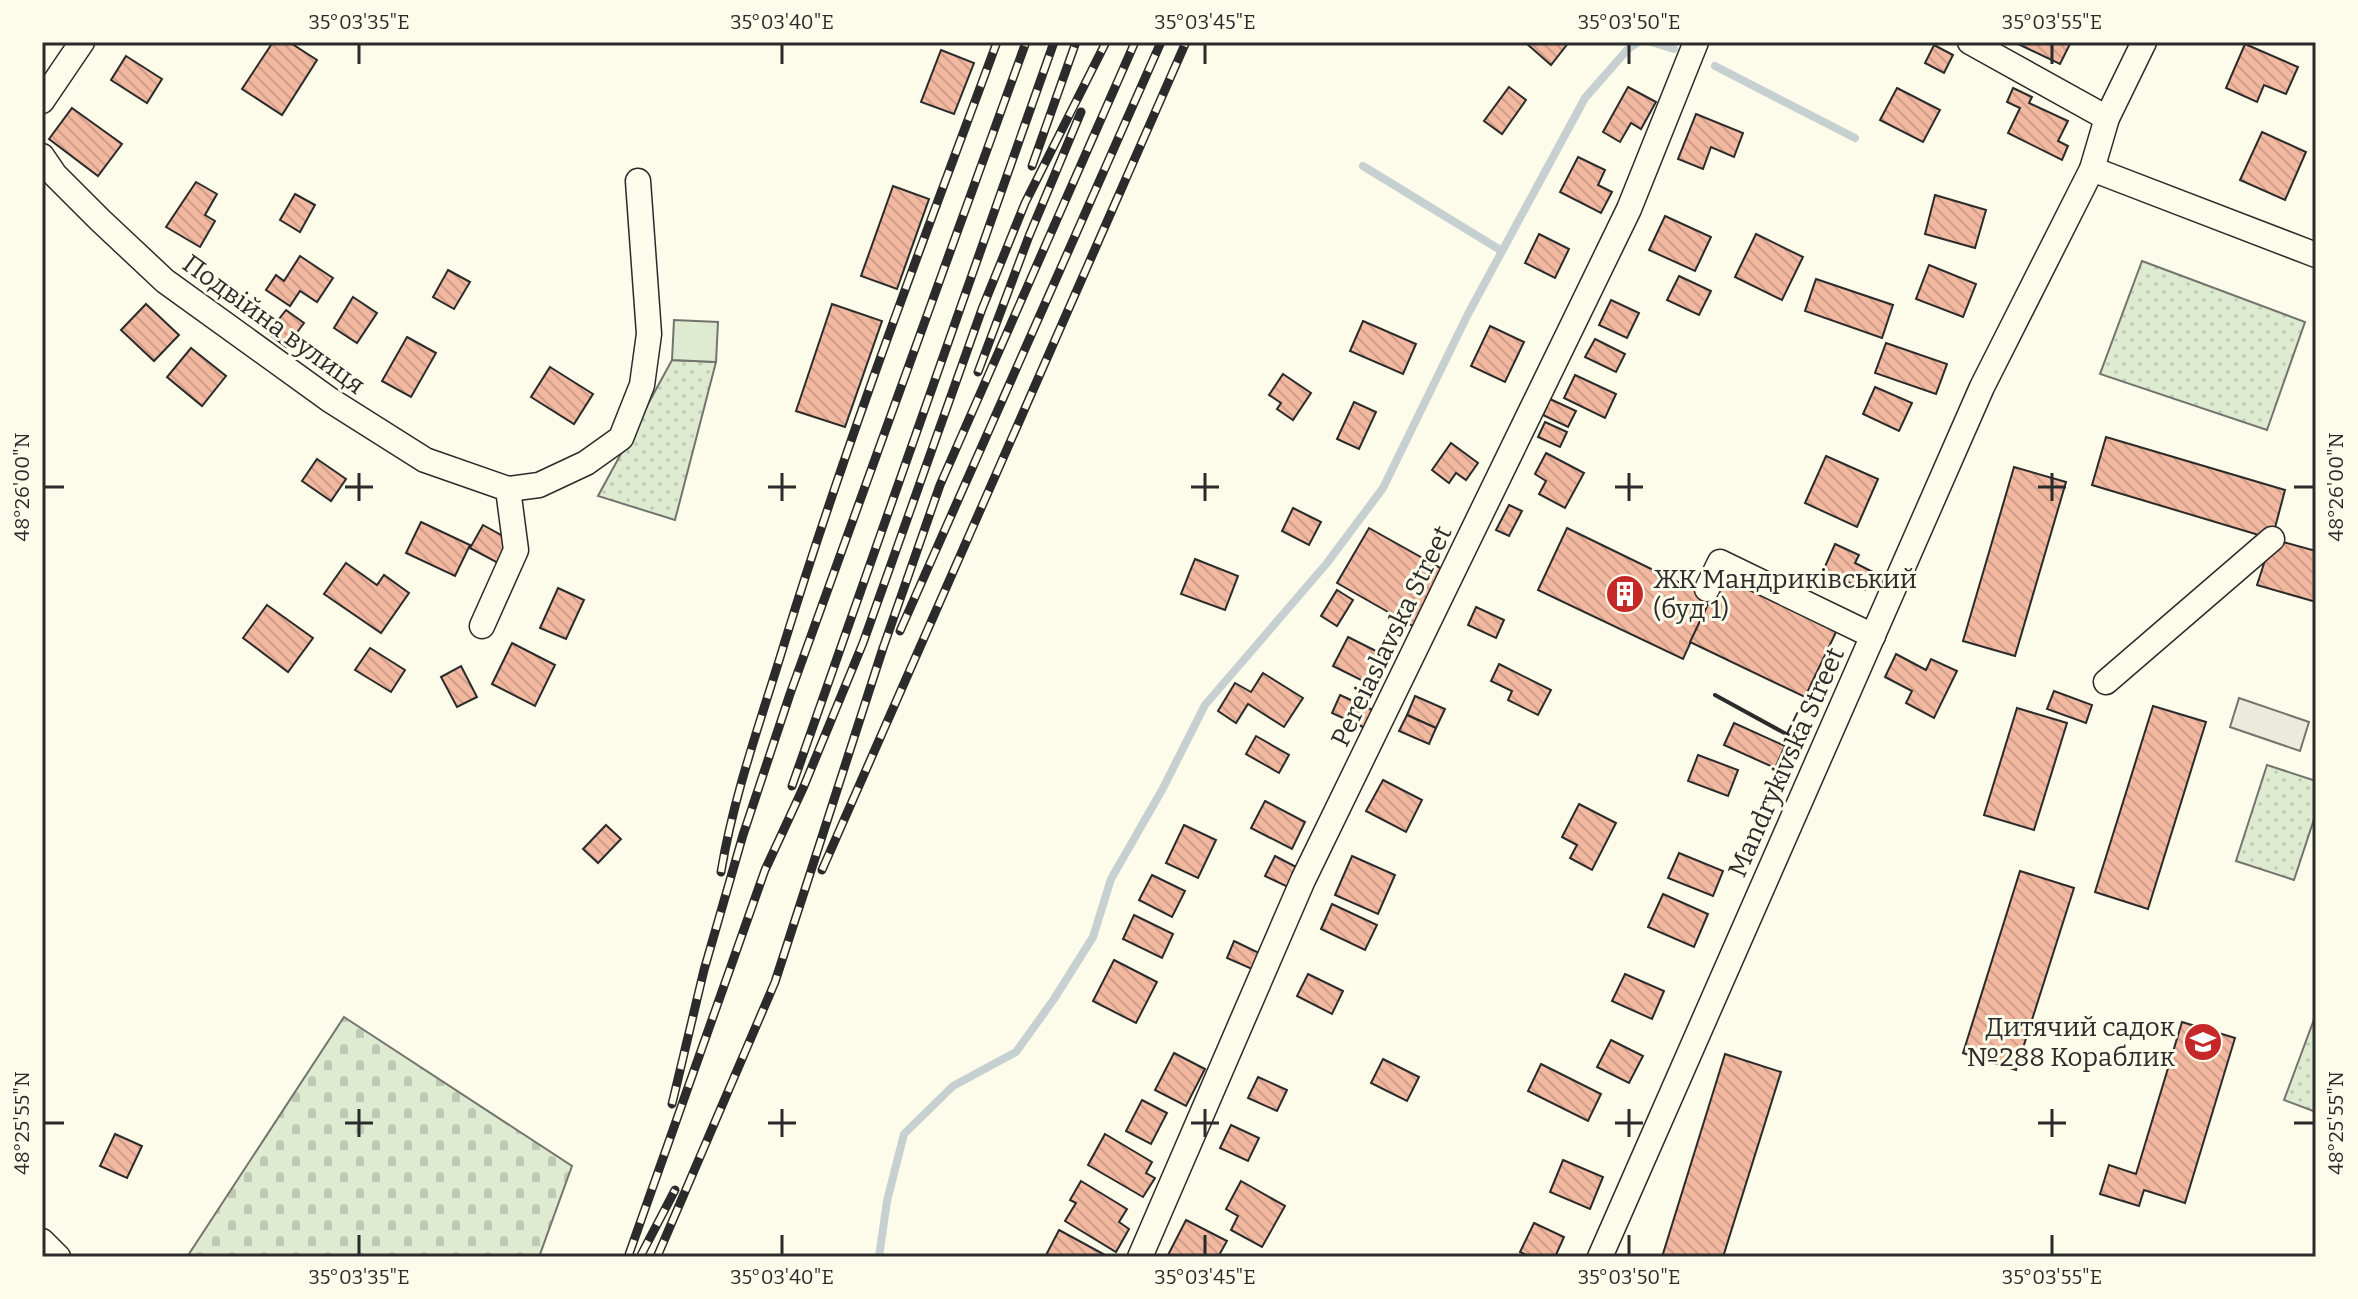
<svg xmlns="http://www.w3.org/2000/svg" width="2358" height="1299" font-family="Bitter,serif">
	<defs>
		<pattern id="grass-dots" width="8" height="8" patternUnits="userSpaceOnUse" patternTransform="scale(2)"><rect width="8" height="8" fill="#deebd1"/><path d="M2 2h.1M6 6h.1" fill="none" stroke="#bfcab4" stroke-width="1.8" stroke-linecap="round"/></pattern>
		<pattern id="cemetery-stones" width="16" height="16" patternUnits="userSpaceOnUse" patternTransform="scale(2)"><rect width="16" height="16" fill="#deebd1"/><path d="M2 7V4a2 2 0 0 1 4 0v3zM10 15v-3a2 2 0 0 1 4 0v3z" fill="#bfcab4"/></pattern>
		<pattern id="building-back-hatch" width="6" height="6" patternUnits="userSpaceOnUse" patternTransform="scale(2)"><rect width="6" height="6" fill="#f2b8a0"/><path d="M-1 5l2 2M0 0l6 6M5-1l2 2" fill="none" stroke="#d09e8a"/></pattern>
	</defs>
	<rect width="100%" height="100%" fill="#fdfbea"/>
	<g fill="url(#grass-dots)" stroke="#74746e" stroke-width="2">
		<polygon points="2142,261 2305,322 2267,430 2100,374"/>
		<polygon points="672,360 716,362 675,520 598,496"/>
		<polygon points="2267,765 2316,781 2316,813 2294,880 2236,861"/>
		<polygon points="2316,1014 2316,1112 2284,1100"/>
	</g>
	<polygon fill="url(#cemetery-stones)" stroke="#74746e" stroke-width="2" points="344,1017 572,1166 539,1257 187,1257"/>
	<polygon fill="#deebd1" stroke="#74746e" stroke-width="2" points="674,320 718,322 716,362 672,360"/>
	<polygon fill="#eceadb" stroke="#74746e" stroke-width="2" points="2239,698 2309,722 2300,751 2230,727"/>
	<g fill="none" stroke-linecap="round" stroke-linejoin="round">
		<g stroke="#c7d0d0" stroke-width="8">
			<polyline points="1651,42 1674,49"/>
			<polyline points="1715,66 1855,138"/>
			<polyline points="1363,166 1502,251"/>
			<polyline points="879,1257 887,1201 904,1134 953,1086 1016,1052 1054,999 1093,937 1111,879 1162,790 1205,705 1327,563 1383,488 1468,314 1585,98 1628,49 1639,42"/>
		</g>
	</g>
	<g fill="url(#building-back-hatch)" stroke="#2b2b2b" stroke-width="2">
		<polygon points="273,42 289,42 317,60 282,115 242,89"/>
		<polygon points="1529,42 1569,42 1551,65 1527,44"/>
		<polygon points="2014,42 2066,42 2070,44 2060,64"/>
		<polygon points="2245,44 2298,67 2286,94 2264,85 2257,102 2226,88"/>
		<polygon points="1934,45 1953,55 1944,73 1925,63"/>
		<polygon points="941,50 974,63 954,114 921,102"/>
		<polygon points="126,56 162,79 147,103 111,80"/>
		<polygon points="1509,87 1526,100 1502,134 1484,121"/>
		<polygon points="1628,87 1656,102 1641,129 1631,123 1620,142 1603,132"/>
		<polygon points="1897,88 1940,110 1923,142 1880,120"/>
		<polygon points="2013,88 2032,97 2029,103 2068,121 2058,141 2068,146 2062,160 2008,133 2020,108 2007,102"/>
		<polygon points="72,108 122,144 98,176 49,139"/>
		<polygon points="1696,114 1743,133 1734,157 1711,147 1703,169 1678,159"/>
		<polygon points="2262,132 2306,152 2285,200 2240,180"/>
		<polygon points="1578,157 1605,170 1598,185 1612,192 1601,213 1560,192"/>
		<polygon points="196,182 217,194 205,215 215,221 200,247 166,227"/>
		<polygon points="893,186 929,199 897,289 861,276"/>
		<polygon points="295,194 315,205 300,232 280,220"/>
		<polygon points="1935,195 1986,210 1975,248 1925,234"/>
		<polygon points="1665,216 1711,237 1695,271 1649,250"/>
		<polygon points="1539,234 1569,249 1555,278 1525,263"/>
		<polygon points="1756,234 1803,257 1782,300 1735,277"/>
		<polygon points="300,256 333,278 317,302 300,291 290,306 266,290 276,275 284,281"/>
		<polygon points="1929,265 1976,284 1963,317 1916,299"/>
		<polygon points="448,270 470,282 454,309 433,297"/>
		<polygon points="1679,276 1711,291 1699,315 1667,300"/>
		<polygon points="1816,279 1893,305 1882,338 1805,311"/>
		<polygon points="353,297 377,313 357,343 334,328"/>
		<polygon points="1611,300 1639,313 1627,338 1599,325"/>
		<polygon points="146,304 179,335 154,361 121,330"/>
		<polygon points="832,304 882,321 845,427 796,411"/>
		<polygon points="286,310 304,323 286,347 268,333"/>
		<polygon points="1363,321 1416,344 1403,374 1350,351"/>
		<polygon points="1490,326 1524,342 1505,382 1471,366"/>
		<polygon points="407,337 436,353 411,397 382,381"/>
		<polygon points="1595,339 1625,354 1616,372 1585,357"/>
		<polygon points="1886,343 1947,364 1936,394 1875,373"/>
		<polygon points="191,348 226,376 202,406 167,377"/>
		<polygon points="550,367 593,394 574,424 531,397"/>
		<polygon points="1283,374 1311,393 1293,420 1277,409 1281,403 1269,395"/>
		<polygon points="1575,375 1616,394 1605,418 1564,398"/>
		<polygon points="1875,387 1912,403 1899,431 1863,414"/>
		<polygon points="1550,399 1576,411 1568,427 1543,415"/>
		<polygon points="1354,402 1376,412 1359,449 1337,439"/>
		<polygon points="1545,422 1567,432 1560,447 1538,437"/>
		<polygon points="2106,437 2285,490 2272,539 2092,485"/>
		<polygon points="1451,443 1478,463 1466,480 1456,473 1449,483 1432,470"/>
		<polygon points="1546,453 1584,473 1565,508 1539,494 1546,481 1535,474"/>
		<polygon points="1826,456 1878,479 1857,527 1805,503"/>
		<polygon points="317,459 346,479 331,501 302,481"/>
		<polygon points="2014,467 2066,482 2015,656 1963,641"/>
		<polygon points="1509,505 1522,511 1509,536 1496,530"/>
		<polygon points="1293,508 1321,522 1309,545 1282,531"/>
		<polygon points="421,522 470,545 455,576 406,553"/>
		<polygon points="483,525 510,540 498,563 470,548"/>
		<polygon points="1369,528 1449,573 1418,629 1337,583"/>
		<polygon points="1567,528 1711,598 1683,659 1538,590"/>
		<polygon points="2272,539 2316,551 2316,602 2257,585"/>
		<polygon points="1835,544 1859,555 1855,563 1873,572 1865,590 1823,571"/>
		<polygon points="1195,559 1238,576 1225,610 1181,594"/>
		<polygon points="346,563 377,585 384,575 409,593 381,633 324,594"/>
		<polygon points="1722,575 1837,630 1805,697 1690,642"/>
		<polygon points="558,588 584,600 566,639 540,628"/>
		<polygon points="1337,590 1353,600 1337,626 1321,616"/>
		<polygon points="267,605 313,638 288,672 243,638"/>
		<polygon points="1476,607 1504,620 1496,638 1468,625"/>
		<polygon points="1348,637 1384,655 1369,684 1333,666"/>
		<polygon points="512,643 555,665 535,706 492,684"/>
		<polygon points="370,648 405,670 391,692 355,670"/>
		<polygon points="1896,654 1926,670 1931,659 1957,671 1934,718 1906,703 1912,691 1885,677"/>
		<polygon points="1499,664 1551,690 1538,715 1508,700 1512,691 1491,681"/>
		<polygon points="461,666 477,697 457,707 441,677"/>
		<polygon points="1263,673 1303,698 1284,727 1248,704 1236,723 1218,711 1235,683 1251,692"/>
		<polygon points="2054,691 2092,705 2086,723 2047,709"/>
		<polygon points="1340,695 1375,711 1367,729 1332,713"/>
		<polygon points="1415,696 1445,709 1436,728 1407,715"/>
		<polygon points="2153,706 2206,722 2148,909 2095,892"/>
		<polygon points="2017,708 2067,723 2034,830 1984,815"/>
		<polygon points="1407,715 1436,728 1429,744 1399,731"/>
		<polygon points="1734,723 1785,746 1775,768 1724,745"/>
		<polygon points="1256,736 1289,755 1279,773 1246,754"/>
		<polygon points="1698,755 1738,770 1728,796 1688,781"/>
		<polygon points="1383,780 1422,800 1406,832 1366,811"/>
		<polygon points="1265,801 1305,822 1292,849 1251,828"/>
		<polygon points="1579,804 1616,823 1592,870 1570,858 1577,845 1562,837"/>
		<polygon points="606,825 621,839 598,863 583,849"/>
		<polygon points="1184,825 1216,840 1198,878 1166,863"/>
		<polygon points="1679,853 1723,871 1713,896 1668,878"/>
		<polygon points="1275,856 1298,868 1288,887 1265,876"/>
		<polygon points="1352,856 1395,875 1378,914 1335,895"/>
		<polygon points="2020,871 2074,888 2016,1070 1963,1053"/>
		<polygon points="1152,875 1185,891 1172,917 1139,900"/>
		<polygon points="1663,894 1708,914 1694,947 1648,927"/>
		<polygon points="1332,904 1377,925 1365,950 1321,929"/>
		<polygon points="1134,915 1173,934 1162,958 1123,939"/>
		<polygon points="1234,941 1259,953 1252,969 1227,958"/>
		<polygon points="1114,960 1157,982 1136,1023 1093,1001"/>
		<polygon points="1308,974 1343,991 1332,1014 1297,996"/>
		<polygon points="1625,974 1664,991 1652,1019 1612,1001"/>
		<polygon points="2182,1022 2235,1038 2185,1203 2144,1190 2139,1206 2100,1194 2109,1165 2136,1174"/>
		<polygon points="1611,1040 1643,1056 1629,1083 1597,1067"/>
		<polygon points="1174,1053 1205,1069 1186,1106 1155,1090"/>
		<polygon points="1725,1054 1781,1072 1723,1257 1662,1257"/>
		<polygon points="1383,1059 1419,1077 1407,1101 1371,1083"/>
		<polygon points="1541,1064 1601,1094 1588,1121 1528,1091"/>
		<polygon points="1258,1077 1287,1090 1277,1111 1248,1098"/>
		<polygon points="1142,1100 1167,1113 1151,1144 1126,1131"/>
		<polygon points="1231,1125 1259,1138 1248,1161 1220,1148"/>
		<polygon points="115,1134 142,1146 127,1178 100,1166"/>
		<polygon points="1105,1134 1152,1162 1146,1173 1155,1178 1143,1197 1088,1165"/>
		<polygon points="1563,1160 1603,1177 1590,1209 1550,1192"/>
		<polygon points="1081,1181 1127,1209 1119,1222 1129,1229 1116,1252 1065,1221 1076,1203 1070,1200"/>
		<polygon points="1241,1181 1285,1206 1262,1247 1231,1230 1238,1216 1226,1209"/>
		<polygon points="1186,1220 1227,1241 1218,1257 1167,1257"/>
		<polygon points="1534,1223 1564,1237 1555,1257 1531,1257 1520,1252"/>
		<polygon points="1059,1230 1107,1256 1106,1257 1045,1257"/>
	</g>
	<g fill="none" stroke-linecap="round" stroke-linejoin="round">
		<defs>
			<g id="street">
				<polyline points="1970,42 2107,118"/>
				<polyline points="42,101 82,42"/>
				<polyline points="42,156 55,175 100,220 165,281 330,400 425,460 508,489 516,550 482,626"/>
				<polyline points="2092,169 2316,255"/>
				<polyline points="508,489 539,485 586,463 621,438 642,385 649,334 638,181"/>
				<polyline points="1707,589 1720,562 1873,636"/>
				<polyline points="2106,682 2272,539"/>
				<polyline points="42,1241 58,1257"/>
				<polyline points="1140,1257 1303,880 1629,209 1696,42"/>
				<polyline points="1600,1257 1982,387 2092,169 2107,118 2144,42"/>
			</g>
		</defs>
		<use href="#street" stroke="#2b2b2b" stroke-width="27"/>
		<use href="#street" stroke="#fdfbea" stroke-width="24"/>
		<defs>
			<g id="rail">
				<polyline points="1032,166 1076,42"/>
				<polyline points="978,372 1029,236 1081,112"/>
				<polyline points="900,631 1161,42"/>
				<polyline points="792,786 1054,42"/>
				<polyline points="822,870 1186,42"/>
				<path d="M721 872C734 793 763 714 786 638 848 437 924 239 997 42"/>
				<polyline points="672,1104 704,970 743,835 790,694 1026,42"/>
				<polyline points="628,1257 765,870 804,786 863,643 982,309 1025,203 1106,42"/>
				<polyline points="640,1257 675,1190"/>
				<polyline points="657,1257 775,982 883,648 940,485 1135,42"/>
			</g>
		</defs>
		<use href="#rail" stroke="#2b2b2b" stroke-width="9"/>
		<use href="#rail" stroke="#fdfbea" stroke-width="6" stroke-dasharray="18" stroke-linecap="butt"/>
		<polyline stroke="#2b2b2b" stroke-width="2" stroke-dasharray="10 4" stroke-linecap="butt" points="1787,734 1805,697"/>
		<polyline stroke="#2b2b2b" stroke-width="4" points="1715,695 1799,741 1759,820"/>
	</g>
	<path fill="none" stroke="#2b2b2b" stroke-width="3" d="M359 44V64M782 44V64M1205 44V64M1629 44V64M2052 44V64M359 473V501M782 473V501M1205 473V501M1629 473V501M2052 473V501M44 487H64M345 487H373M768 487H796M1191 487H1219M1615 487H1643M2038 487H2066M2294 487H2314M359 1109V1137M782 1109V1137M1205 1109V1137M1629 1109V1137M2052 1109V1137M44 1123H64M345 1123H373M768 1123H796M1191 1123H1219M1615 1123H1643M2038 1123H2066M2294 1123H2314M359 1235V1255M782 1235V1255M1205 1235V1255M1629 1235V1255M2052 1235V1255"/>
	<defs>
		<symbol id="building-disc" viewBox="-11 -11 22 22"><circle r="9.5" fill="#c62828" stroke="#fdfbea"/><path d="M-4-6H4V6H1V3H-1V6H-4ZM-2.5-4.3h1.7v1.8h-1.7ZM.8-4.3h1.7v1.8H.8ZM-2.5-1h1.7V.8h-1.7ZM.8-1h1.7V.8H.8Z" fill="#fff"/></symbol>
		<symbol id="school-disc" viewBox="-11 -11 22 22"><circle r="9.5" fill="#c62828" stroke="#fdfbea"/><path d="M0-5L7-2L0 1L-7-2ZM-4 1L0 2.5L4 1V4Q0 6-4 4Z" fill="#fff"/></symbol>
	</defs>
	<g fill-rule="evenodd">
		<use href="#building-disc" x="1603" y="572" width="44" height="44"/>
		<use href="#school-disc" x="2181" y="1020" width="44" height="44"/>
	</g>
	<g text-anchor="middle" stroke-width="6" stroke-linejoin="round" paint-order="stroke">
		<g font-size="26" fill="#2b2b2b" stroke="#fdfbea">
			<text transform="translate(274 324) rotate(36)" y="9">Подвійна вулиця</text>
			<text transform="translate(1391 636) rotate(-64)" y="9">Pereiaslavska Street</text>
			<text transform="translate(1786 762) rotate(-66)" y="9">Mandrykivska Street</text>
		</g>
		<g font-size="26" fill="#2b2b2b" stroke="#fdfbea" text-anchor="start">
			<text x="1653" y="588">ЖК Мандриківський<tspan x="1653" dy="30">(буд 1)</tspan></text>
			<text x="2175" y="1036" text-anchor="end">Дитячий садок<tspan x="2175" dy="30">№288 Кораблик</tspan></text>
		</g>
	</g>
	<rect width="2358" height="1299" fill="none" stroke="#fdfbea" stroke-width="88"/>
	<rect x="44" y="44" width="2270" height="1211" fill="none" stroke="#2b2b2b" stroke-width="3"/>
	<g font-size="20" text-anchor="middle" fill="#2b2b2b">
		<text x="359" y="29">35°03'35"E</text>
		<text x="782" y="29">35°03'40"E</text>
		<text x="1205" y="29">35°03'45"E</text>
		<text x="1629" y="29">35°03'50"E</text>
		<text x="2052" y="29">35°03'55"E</text>
		<text transform="translate(22 487) rotate(-90)" y="7">48°26'00"N</text>
		<text transform="translate(2336 487) rotate(-90)" y="7">48°26'00"N</text>
		<text transform="translate(22 1123) rotate(-90)" y="7">48°25'55"N</text>
		<text transform="translate(2336 1123) rotate(-90)" y="7">48°25'55"N</text>
		<text x="359" y="1284">35°03'35"E</text>
		<text x="782" y="1284">35°03'40"E</text>
		<text x="1205" y="1284">35°03'45"E</text>
		<text x="1629" y="1284">35°03'50"E</text>
		<text x="2052" y="1284">35°03'55"E</text>
	</g>
</svg>
